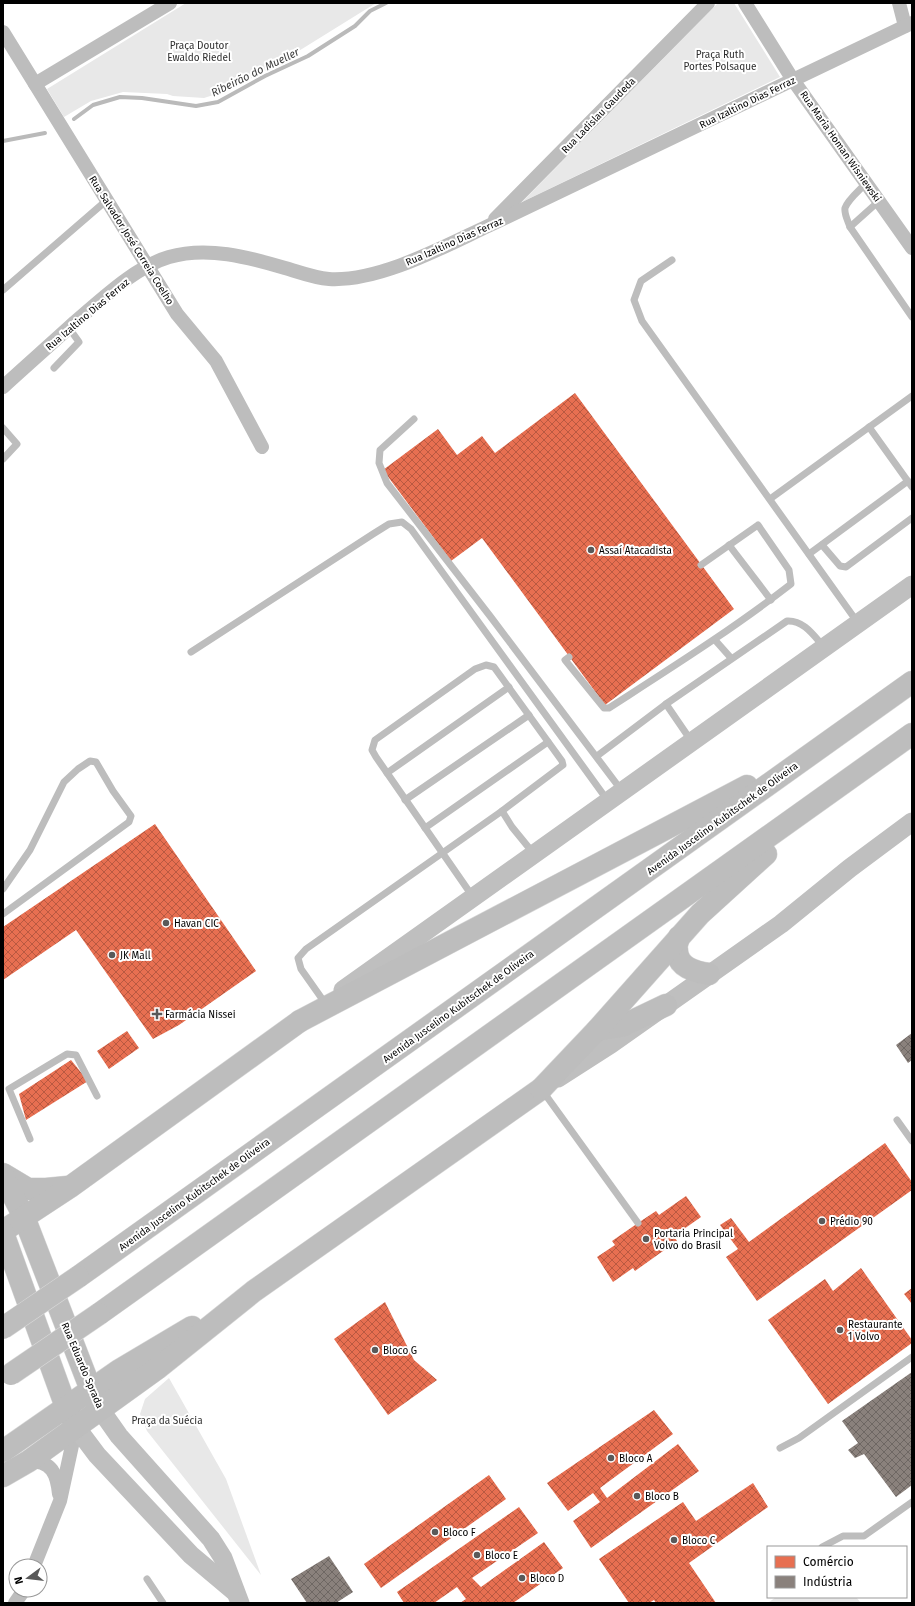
<svg xmlns="http://www.w3.org/2000/svg" width="915" height="1606" font-family="'Fira Sans',sans-serif">
	<defs>
		<pattern id="shops-cross-hatch" width="8" height="8" patternUnits="userSpaceOnUse"><rect width="8" height="8" fill="#e76f51"/><path d="M0 0l8 8M0 8l8-8" fill="none" stroke="#b95941"/></pattern>
		<pattern id="industry-cross-hatch" width="8" height="8" patternUnits="userSpaceOnUse"><rect width="8" height="8" fill="#8a817c"/><path d="M0 0l8 8M0 8l8-8" fill="none" stroke="#6e6763"/></pattern>
	</defs>
	<rect width="100%" height="100%" fill="#fff"/>
	<g fill="#e8e8e8">
		<polygon points="186,3 376,3 281,62 232,89 204,98 173,96 167,94 123,92 91,101 64,117 47,89"/>
		<polygon points="718,3 734,3 780,77 522,202"/>
		<polygon points="169,1378 226,1479 261,1575 147,1431 140,1414 145,1399"/>
		<polygon points="776,1597 856,1597 861,1603 768,1603"/>
	</g>
	<g fill="url(#shops-cross-hatch)">
		<polygon points="575,393 734,609 605,705 482,538 451,561 383,470 438,429 457,455 482,436 495,453"/>
		<polygon points="155,824 256,971 179,1025 153,1039 76,930 3,980 3,927"/>
		<polygon points="127,1031 139,1048 109,1069 97,1051"/>
		<polygon points="71,1060 88,1081 26,1120 19,1094"/>
		<polygon points="885,1143 912,1182 912,1190 757,1301 726,1257 738,1249 720,1225 731,1218 749,1242"/>
		<polygon points="686,1196 701,1217 674,1236 677,1241 635,1271 633,1268 613,1282 597,1257 615,1245 612,1241 638,1223 656,1211 659,1215"/>
		<polygon points="861,1268 912,1340 912,1343 828,1404 768,1320 825,1279 833,1291"/>
		<polygon points="912,1288 912,1304 904,1294"/>
		<polygon points="385,1302 414,1360 437,1380 388,1415 334,1339"/>
		<polygon points="654,1410 673,1434 600,1488 607,1498 678,1444 699,1471 591,1548 573,1521 600,1502 593,1493 568,1511 547,1483"/>
		<polygon points="489,1475 506,1499 381,1588 364,1564"/>
		<polygon points="753,1483 768,1507 689,1563 716,1603 656,1603 654,1600 649,1603 629,1603 599,1559 683,1502 696,1521"/>
		<polygon points="519,1507 538,1533 472,1578 481,1587 544,1542 563,1568 513,1603 460,1603 466,1599 457,1587 434,1603 404,1603 397,1592"/>
	</g>
	<g fill="url(#industry-cross-hatch)">
		<polygon points="912,1033 912,1060 908,1063 896,1045"/>
		<polygon points="912,1372 912,1485 896,1497 864,1454 855,1458 848,1450 858,1443 842,1421"/>
		<polygon points="329,1556 353,1592 336,1603 307,1603 291,1579"/>
	</g>
	<g fill="none" stroke-linecap="round" stroke-linejoin="round">
		<g stroke="#bababa" stroke-width="4">
			<polyline points="74,119 93,105 120,97 142,98 196,106 218,102 265,76 308,56 355,26 370,11 386,3"/>
			<polyline points="3,141 45,133"/>
		</g>
		<defs>
			<g id="primary">
				<polyline points="3,1174 28,1189 46,1189 67,1187"/>
				<polyline points="3,1176 24,1217 91,1390 96,1402"/>
				<polyline points="3,1231 70,1187 300,1021"/>
				<polyline points="3,1233 66,1407 72,1418"/>
				<polyline points="3,1451 118,1371 192,1327"/>
				<polyline points="3,1476 29,1461 158,1368 254,1291 541,1089"/>
			</g>
			<g id="highway">
				<path d="M679 937C678 941 676 946 677 950 677 967 695 972 709 974"/>
				<polyline points="300,1021 747,786"/>
				<polyline points="597,1030 622,1026 666,1005"/>
				<polyline points="541,1089 597,1030 700,914 766,854"/>
				<polyline points="78,1277 912,682"/>
				<polyline points="99,1314 912,734"/>
			</g>
		</defs>
		<use href="#primary" stroke="#dbdbdb" stroke-width="23"/>
		<use href="#highway" stroke="#dbdbdb" stroke-width="23"/>
		<g stroke="#bdbdbd" stroke-width="7">
			<path d="M866 183C860 190 848 199 845 208 844 214 848 221 850 227L912 317"/>
			<polyline points="850,227 879,201"/>
			<polyline points="672,260 641,281 634,300 642,321 858,623"/>
			<polyline points="3,290 107,200"/>
			<polyline points="54,368 79,342 69,328"/>
			<polyline points="414,419 380,450 379,463 387,483 490,616 622,791"/>
			<polyline points="869,427 912,487"/>
			<polyline points="3,428 17,444 3,459"/>
			<polyline points="770,499 912,396"/>
			<polyline points="729,545 771,600"/>
			<polyline points="822,545 840,566 846,567 912,518"/>
			<polyline points="809,554 908,481"/>
			<polyline points="715,640 731,658"/>
			<polyline points="191,652 373,534 389,524 402,522 411,529 608,801"/>
			<path d="M569 657 565 660 604 708H609C671 668 733 629 791 584L789 570 758 525 701 565"/>
			<polyline points="666,704 692,742"/>
			<path d="M597 756 666 704 787 621C804 620 814 636 824 647"/>
			<polyline points="387,773 509,687"/>
			<polyline points="405,800 529,715"/>
			<polyline points="425,828 548,742"/>
			<polyline points="3,889 30,850 64,782 78,769 90,761 96,762 113,791 131,816 129,822 3,914"/>
			<polyline points="473,897 376,757 372,750 375,740 475,669 486,665 494,667 562,761 563,765 502,811"/>
			<polyline points="325,1003 301,969 298,958 306,949 502,811 512,827 534,854"/>
			<polyline points="542,1090 638,1223"/>
			<polyline points="897,1120 912,1141"/>
			<polyline points="30,1139 9,1089 67,1054 76,1055 97,1096"/>
			<polyline points="780,1448 799,1438 912,1357"/>
			<polyline points="822,1547 843,1536 864,1536 912,1502"/>
			<polyline points="147,1579 163,1603"/>
		</g>
		<g stroke="#bdbdbd" stroke-width="14">
			<polyline points="745,3 793,80 912,248"/>
			<polyline points="899,3 905,26"/>
			<polyline points="3,32 177,314 216,361 262,447"/>
			<polyline points="35,84 170,3"/>
			<polyline points="495,219 708,3"/>
			<path d="M3 387C27 365 51 344 75 322 102 299 135 267 169 257 207 246 248 257 285 268 299 272 314 278 329 279 379 282 443 247 488 226L912 23"/>
			<path d="M29 1461C52 1461 57 1474 59 1494"/>
			<polyline points="34,1566 60,1501 76,1427"/>
			<polyline points="15,1603 24,1590"/>
		</g>
		<g stroke="#bfbfbf" stroke-width="19">
			<polyline points="343,990 912,585"/>
			<polyline points="558,1078 611,1044 781,924 850,868 912,822"/>
			<polyline points="100,1409 119,1436 211,1539 223,1558 240,1603"/>
			<polyline points="76,1427 97,1455 191,1555 235,1592"/>
		</g>
		<use href="#primary" stroke="#bdbdbd" stroke-width="22"/>
		<use href="#highway" stroke="#bdbdbd" stroke-width="22"/>
		<defs>
			<g id="highway-bridge">
				<polyline points="3,1328 78,1277"/>
				<polyline points="11,1374 99,1314"/>
			</g>
		</defs>
		<use href="#highway-bridge" stroke="#dbdbdb" stroke-width="23" stroke-linecap="butt"/>
		<use href="#highway-bridge" stroke="#bdbdbd" stroke-width="22"/>
	</g>
	<g fill="#595959" stroke="#fff" stroke-width="1.5">
		<circle cx="591" cy="550" r="4"/>
		<circle cx="166" cy="923" r="4"/>
		<circle cx="112" cy="955" r="4"/>
		<path d="M155 1008h4v4h4v4h-4v4h-4v-4h-4v-4h4z"/>
		<circle cx="822" cy="1221" r="4"/>
		<circle cx="646" cy="1239" r="4"/>
		<circle cx="840" cy="1330" r="4"/>
		<circle cx="375" cy="1350" r="4"/>
		<circle cx="611" cy="1458" r="4"/>
		<circle cx="637" cy="1496" r="4"/>
		<circle cx="435" cy="1532" r="4"/>
		<circle cx="674" cy="1540" r="4"/>
		<circle cx="477" cy="1555" r="4"/>
		<circle cx="522" cy="1578" r="4"/>
	</g>
	<g text-anchor="middle" stroke-width="4" stroke-linejoin="round" paint-order="stroke">
		<g font-size="10" fill="#2d2d2d" stroke="#fff">
			<text x="199" y="49">Praça Doutor<tspan x="199" dy="12">Ewaldo Riedel</tspan></text>
			<text x="720" y="58">Praça Ruth<tspan x="720" dy="12">Portes Polsaque</tspan></text>
			<text x="167" y="1424">Praça da Suécia</text>
		</g>
		<g font-size="10" fill="#000" stroke="#fff">
			<text transform="translate(747 102) rotate(-26)" y="4">Rua Izaltino Dias Ferraz</text>
			<text transform="translate(598 115) rotate(-46)" y="4">Rua Ladislau Gaudeda</text>
			<text transform="translate(841 146) rotate(55)" y="4">Rua Maria Homan Wisniewski</text>
			<text transform="translate(132 240) rotate(58)" y="4">Rua Salvador José Correia Coelho</text>
			<text transform="translate(454 241) rotate(-24)" y="4">Rua Izaltino Dias Ferraz</text>
			<text transform="translate(87 314) rotate(-40)" y="4">Rua Izaltino Dias Ferraz</text>
			<text transform="translate(722 818) rotate(-36)" y="4">Avenida Juscelino Kubitschek de Oliveira</text>
			<text transform="translate(458 1006) rotate(-36)" y="4">Avenida Juscelino Kubitschek de Oliveira</text>
			<text transform="translate(194 1194) rotate(-36)" y="4">Avenida Juscelino Kubitschek de Oliveira</text>
			<text transform="translate(83 1365) rotate(67)" y="4">Rua Eduardo Sprada</text>
		</g>
		<g font-size="10" fill="#000" stroke="#fff" text-anchor="start">
			<text x="599" y="554">Assaí Atacadista</text>
			<text x="174" y="927">Havan CIC</text>
			<text x="120" y="959">JK Mall</text>
			<text x="165" y="1018">Farmácia Nissei</text>
			<text x="830" y="1225">Prédio 90</text>
			<text x="654" y="1237">Portaria Principal<tspan x="654" dy="12">Volvo do Brasil</tspan></text>
			<text x="848" y="1328">Restaurante<tspan x="848" dy="12">1 Volvo</tspan></text>
			<text x="383" y="1354">Bloco G</text>
			<text x="619" y="1462">Bloco A</text>
			<text x="645" y="1500">Bloco B</text>
			<text x="443" y="1536">Bloco F</text>
			<text x="682" y="1544">Bloco C</text>
			<text x="485" y="1559">Bloco E</text>
			<text x="530" y="1582">Bloco D</text>
		</g>
		<g font-size="11" font-style="italic" fill="#3e3e3e" stroke="#fff">
			<text transform="translate(255 72) rotate(-26)" y="4">Ribeirão do Mueller</text>
		</g>
	</g>
	<rect width="915" height="1606" fill="none" stroke="#000000" stroke-width="8"/>
	<rect x="767" y="1546" width="140" height="52" fill="#ffffff" stroke="#999999"/>
	<rect x="775" y="1556" width="20" height="12" fill="#e76f51" stroke="#999999"/>
	<text x="803" y="1566" font-size="12" fill="#000000">Comércio</text>
	<rect x="775" y="1576" width="20" height="12" fill="#8a817c" stroke="#999999"/>
	<text x="803" y="1586" font-size="12" fill="#000000">Indústria</text>
	<g transform="translate(28 1578) rotate(255)"><circle r="19" fill="#ffffff" stroke="#999999"/>
	<path d="M0-3L7 15L0 10L-7 15Z" fill="#595959"/>
	<text y="-6" font-size="11" font-weight="bold" text-anchor="middle" fill="#000000">N</text>
	</g>
</svg>
